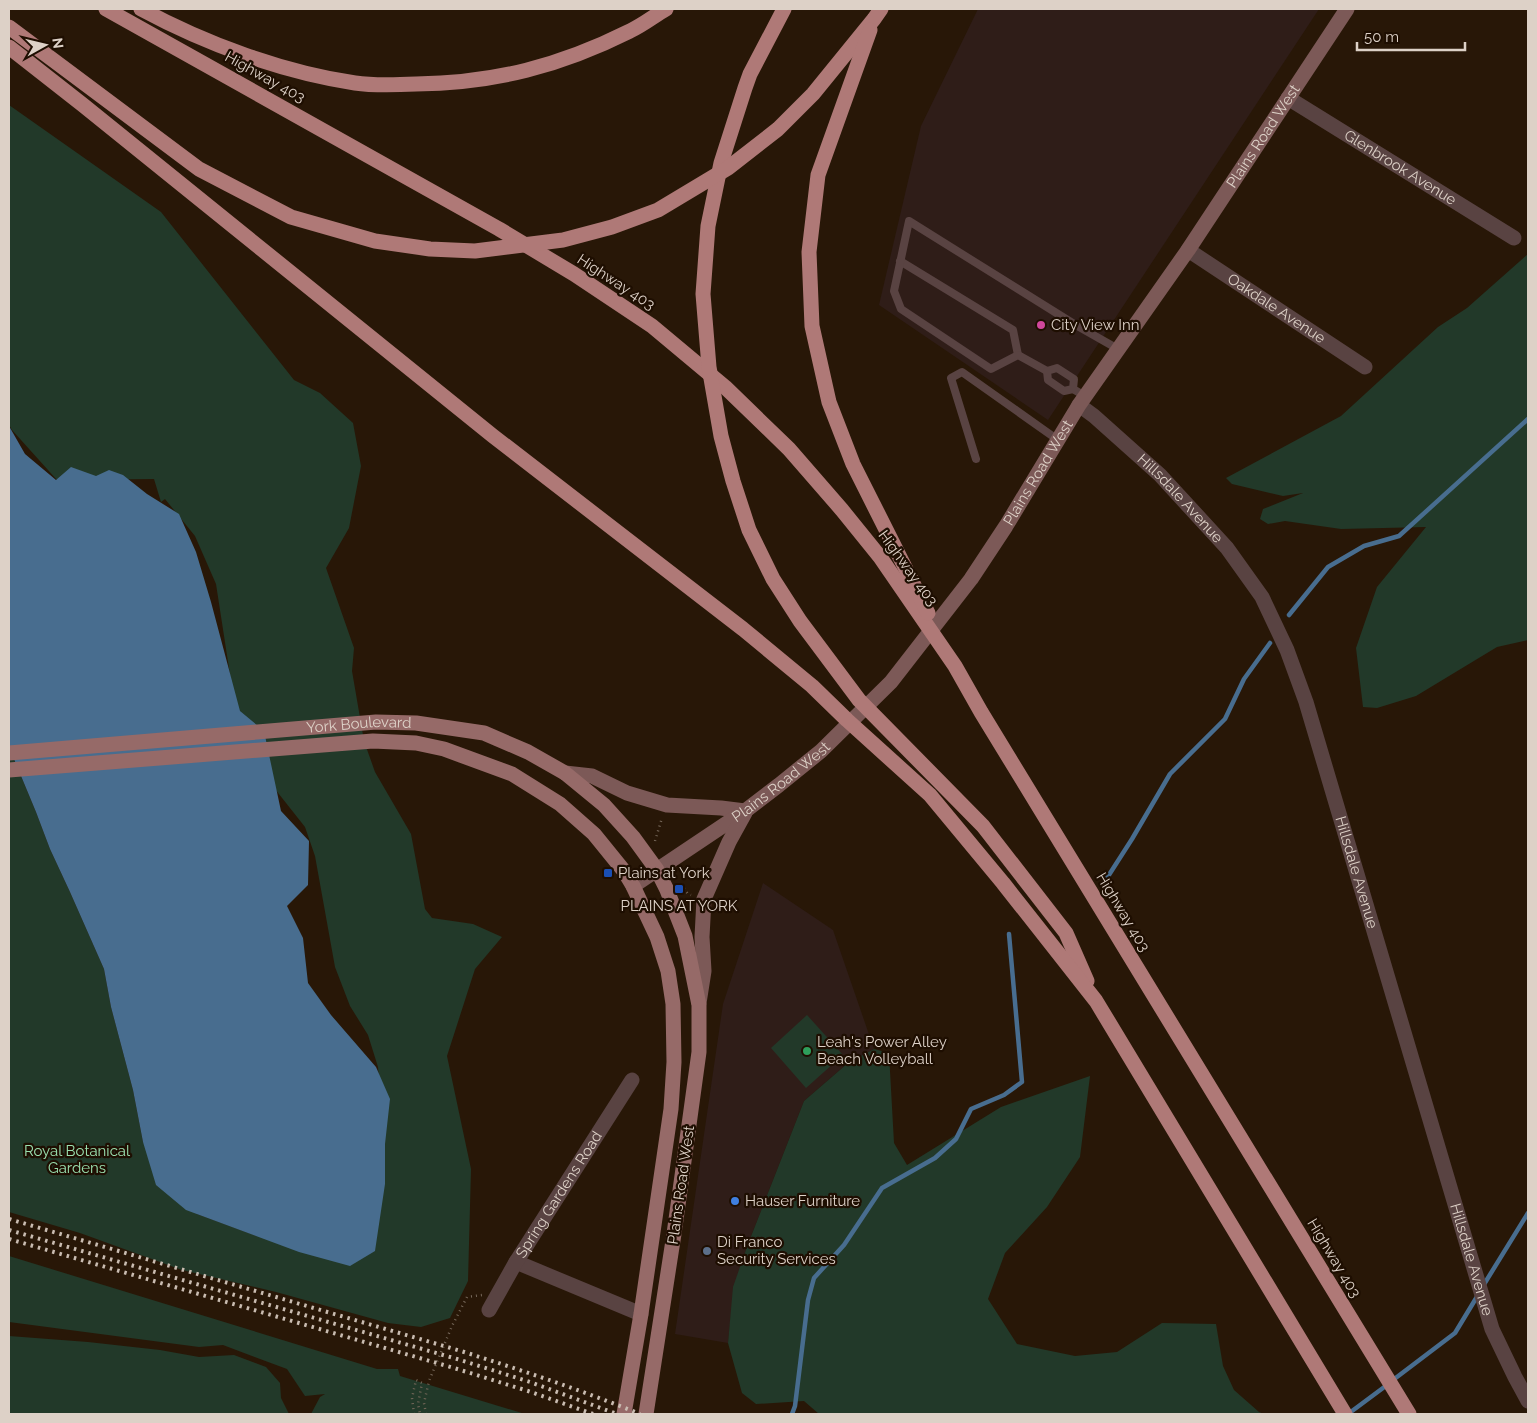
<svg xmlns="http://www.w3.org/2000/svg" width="1537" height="1423" font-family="Raleway,sans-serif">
	<rect width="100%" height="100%" fill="#281707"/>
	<g fill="#2f1d18">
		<polygon points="978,9 1319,9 1048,420 879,305 921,126"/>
		<polygon points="763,883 833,930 874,1049 848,1063 804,1101 748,1244 734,1287 728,1343 675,1334 723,1004"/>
	</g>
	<g fill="#223929">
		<polygon points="9,105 161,212 294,380 320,393 353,423 361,466 349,528 326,568 354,648 352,671 364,741 375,772 411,834 425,909 432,918 473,924 502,937 475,969 447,1056 471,1169 468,1281 450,1318 421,1327 388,1323 276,1292 182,1270 80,1233 9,1212 9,747 36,812 50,849 70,892 104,969 111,1007 133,1090 143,1142 197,1214 257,1236 384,1148 378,1067 368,1035 350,1006 335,967 315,856 305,827 241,746 216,584 195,536 165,499 161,502 154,479 57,480 12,430 9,425"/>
		<polygon points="1528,254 1528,640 1497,647 1416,696 1377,708 1363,707 1356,648 1377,587 1426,527 1341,529 1285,521 1268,524 1260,519 1263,509 1303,493 1283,496 1232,484 1226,478 1341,416 1438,327 1467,308"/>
		<polygon points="807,1015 843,1055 806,1088 771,1048"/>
		<polygon points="874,1049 889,1053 894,1143 907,1165 1001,1107 1090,1076 1080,1157 1047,1207 1005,1253 988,1299 1017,1344 1075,1356 1117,1352 1162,1323 1216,1324 1223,1366 1234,1390 1259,1412 1264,1414 819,1414 804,1401 756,1404 742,1393 728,1343 733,1287 748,1244 804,1101 848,1063"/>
		<polygon points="9,1256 377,1369 398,1369 400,1376 525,1414 311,1414 320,1397 325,1394 305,1396 287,1369 223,1345 199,1347 9,1322"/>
		<polygon points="9,1336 88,1342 160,1350 199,1357 234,1355 266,1367 280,1383 281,1398 289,1414 9,1414"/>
	</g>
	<polygon fill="#486d8f" points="9,426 25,454 56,480 71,467 96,476 109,470 123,475 147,494 179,514 196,552 211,602 240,711 264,731 281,811 309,841 308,885 287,906 303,938 308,983 331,1015 376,1067 390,1099 385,1144 385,1184 375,1251 350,1266 299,1252 186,1210 156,1185 143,1142 133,1090 111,1007 104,969 70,892 50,849 36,812 9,747"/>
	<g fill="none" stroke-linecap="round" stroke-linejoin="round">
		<g stroke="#486d8f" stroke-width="4.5">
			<polyline points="1289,615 1328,567 1364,546 1399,536 1528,419"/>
			<polyline points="1107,878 1132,839 1170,774 1225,719 1244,679 1270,643"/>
			<polyline points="1483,1286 1528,1213"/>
			<polyline points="1393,1380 1455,1333 1478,1295"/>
			<polyline points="792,1414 795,1406 808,1300 814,1278 844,1245 882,1188 935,1158 956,1139 971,1109 1004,1095 1022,1082 1009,934"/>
			<polyline points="1348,1414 1387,1385"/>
		</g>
		<g stroke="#76685a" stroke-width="2.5" stroke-dasharray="1 4" stroke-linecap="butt">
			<polyline points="655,841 662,818"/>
			<polyline points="681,884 688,894 691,895"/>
			<polyline points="414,1414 412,1398 416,1380 422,1383 418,1404 420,1414"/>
			<polyline points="426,1414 424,1403 429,1381 452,1326 467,1297 482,1295"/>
		</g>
		<g stroke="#594342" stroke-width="8">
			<polyline points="900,261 1013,330 1018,355"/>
			<polyline points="1047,371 1018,355 991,369 901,309 894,291 909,221 1074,324 1118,349"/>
			<polyline points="1073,389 1074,379 1057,368 1047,371 1048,380 1064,391 1073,389 1085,396"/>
			<polyline points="976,459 951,378 962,372 1058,440"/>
		</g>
		<g stroke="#594342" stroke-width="15">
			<path id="s1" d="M1288 98 1514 238"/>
			<path id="s2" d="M1188 250 1365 367"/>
			<polyline points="516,1262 641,1314"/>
			<path id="s3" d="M489 1310 516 1262 632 1080"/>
		</g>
		<path stroke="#594342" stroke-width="15" id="s4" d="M1079 405 1094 416 1160 475 1227 548 1262 597 1287 650 1306 702 1492 1329 1515 1377 1528 1401"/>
		<g stroke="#7c5957" stroke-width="15">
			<polyline points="565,773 592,776 627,793 667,805 721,808 745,811"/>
			<path id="s5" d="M633 886 745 811 779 785 821 751 891 682 971 579 1006 526 1079 405 1188 250 1347 9"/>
			<polyline points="699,1003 704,971 702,937 704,899 729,842 745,813"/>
		</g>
		<g stroke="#966a68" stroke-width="15">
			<path id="s6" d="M9 753 376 722 416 723 484 733 528 752 565 773 604 805 633 837 657 870 667 890 685 936 699 1005V1052L674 1234 646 1414"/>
			<polyline points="9,770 373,741 416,743 444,749 512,774 560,804 594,834 624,871 633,886 657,937 668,971 673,1004 674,1062 671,1109 641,1314 624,1414"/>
		</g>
		<g stroke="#af7977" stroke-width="15">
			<polyline points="106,9 499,229 574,274 652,326 725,387 789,449 842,510 880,557 955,666 981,712 1409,1414"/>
			<path d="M141 9C206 44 282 72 355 83 375 86 396 85 416 84 495 83 560 66 630 31 643 25 654 16 666 9"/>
			<polyline points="784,9 750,74 745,88 721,163 708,226 703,294 709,367 721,436 733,481 749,530 773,579 800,621 859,700 983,826 1066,933 1087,981"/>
			<polyline points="9,27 199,169 291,217 375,241 430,249 475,251 563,240 612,227 658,210 728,168 778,129 813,94 874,19 881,9"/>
			<polyline points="870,30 818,175 809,252 812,326 829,402 853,464 928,613"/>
			<polyline points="9,47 83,105 493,436 743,629 812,686 847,720 930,795 1003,883 1096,1001 1345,1414"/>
		</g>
		<g stroke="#c9bcb1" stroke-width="4" stroke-dasharray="2.5 5" stroke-linecap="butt">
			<path d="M9 1219 461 1351C521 1370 581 1390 640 1414"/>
			<polyline points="9,1230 457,1359 530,1382 617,1414"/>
			<polyline points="9,1239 454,1368 528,1391 593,1414"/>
		</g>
	</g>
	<circle fill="#d1479c" stroke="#1e0e01" stroke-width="2" cx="1041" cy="325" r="5"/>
	<g fill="#1a4fb4" stroke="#1e0e01" stroke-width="2">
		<rect x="603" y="868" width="10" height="10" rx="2.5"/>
		<rect x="674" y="884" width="10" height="10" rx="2.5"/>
	</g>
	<circle fill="#2e9e5b" stroke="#1e0e01" stroke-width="2" cx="807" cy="1051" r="5"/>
	<circle fill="#3f7fe0" stroke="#1e0e01" stroke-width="2" cx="735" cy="1201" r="5"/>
	<circle fill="#5c6f8a" stroke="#1e0e01" stroke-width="2" cx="707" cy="1251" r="5"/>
	<g text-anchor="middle" stroke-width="4.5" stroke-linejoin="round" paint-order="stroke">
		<g font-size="15" fill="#ddd1c7" stroke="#1e0e01">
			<text transform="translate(265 77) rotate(29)" y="5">Highway 403</text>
			<text dy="5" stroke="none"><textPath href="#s5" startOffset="991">Plains Road West</textPath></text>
			<text dy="5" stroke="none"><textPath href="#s1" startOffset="132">Glenbrook Avenue</textPath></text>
			<text transform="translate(616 282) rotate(33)" y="5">Highway 403</text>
			<text dy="5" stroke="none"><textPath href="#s2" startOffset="106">Oakdale Avenue</textPath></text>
			<text dy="5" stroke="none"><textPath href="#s5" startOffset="586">Plains Road West</textPath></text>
			<text dy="5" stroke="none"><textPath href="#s4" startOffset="138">Hillsdale Avenue</textPath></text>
			<text transform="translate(908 568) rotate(54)" y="5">Highway 403</text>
			<text dy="5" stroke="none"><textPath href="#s6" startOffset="351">York Boulevard</textPath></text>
			<text dy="5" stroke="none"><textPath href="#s5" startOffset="181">Plains Road West</textPath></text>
			<text dy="5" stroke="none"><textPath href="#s4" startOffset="558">Hillsdale Avenue</textPath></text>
			<text transform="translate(1123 912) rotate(59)" y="5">Highway 403</text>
			<text transform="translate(681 1185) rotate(-82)" y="5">Plains Road West</text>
			<text dy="5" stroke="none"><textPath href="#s3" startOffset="135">Spring Gardens Road</textPath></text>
			<text transform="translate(1334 1258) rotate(59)" y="5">Highway 403</text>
			<text dy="5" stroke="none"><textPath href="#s4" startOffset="962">Hillsdale Avenue</textPath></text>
		</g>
		<g font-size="15" fill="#ddd1c7" stroke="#1e0e01" text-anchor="start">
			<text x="1051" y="330">City View Inn</text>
			<text x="618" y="878">Plains at York</text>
			<text x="679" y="911" text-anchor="middle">PLAINS AT YORK</text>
			<text x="817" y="1047">Leah's Power Alley<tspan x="817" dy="17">Beach Volleyball</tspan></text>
			<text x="745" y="1206">Hauser Furniture</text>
			<text x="717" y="1247">Di Franco<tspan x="717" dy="17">Security Services</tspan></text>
		</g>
		<g font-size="15" fill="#9ae0af" stroke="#1e0e01">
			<text x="77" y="1156">Royal Botanical<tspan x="77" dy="17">Gardens</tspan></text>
		</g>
	</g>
	<rect width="1537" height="1423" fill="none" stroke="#ddd1c7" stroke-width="20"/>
	<g transform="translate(45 45) rotate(82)" stroke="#1e0e01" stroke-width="4" paint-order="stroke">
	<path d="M0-4L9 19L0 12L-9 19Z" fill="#ddd1c7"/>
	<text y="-8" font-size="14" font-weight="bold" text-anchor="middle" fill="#ddd1c7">N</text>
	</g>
	<path d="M1357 42v8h108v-8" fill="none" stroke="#ddd1c7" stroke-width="2.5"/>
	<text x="1364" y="42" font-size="15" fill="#ddd1c7" stroke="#1e0e01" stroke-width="4" paint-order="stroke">50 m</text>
</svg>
